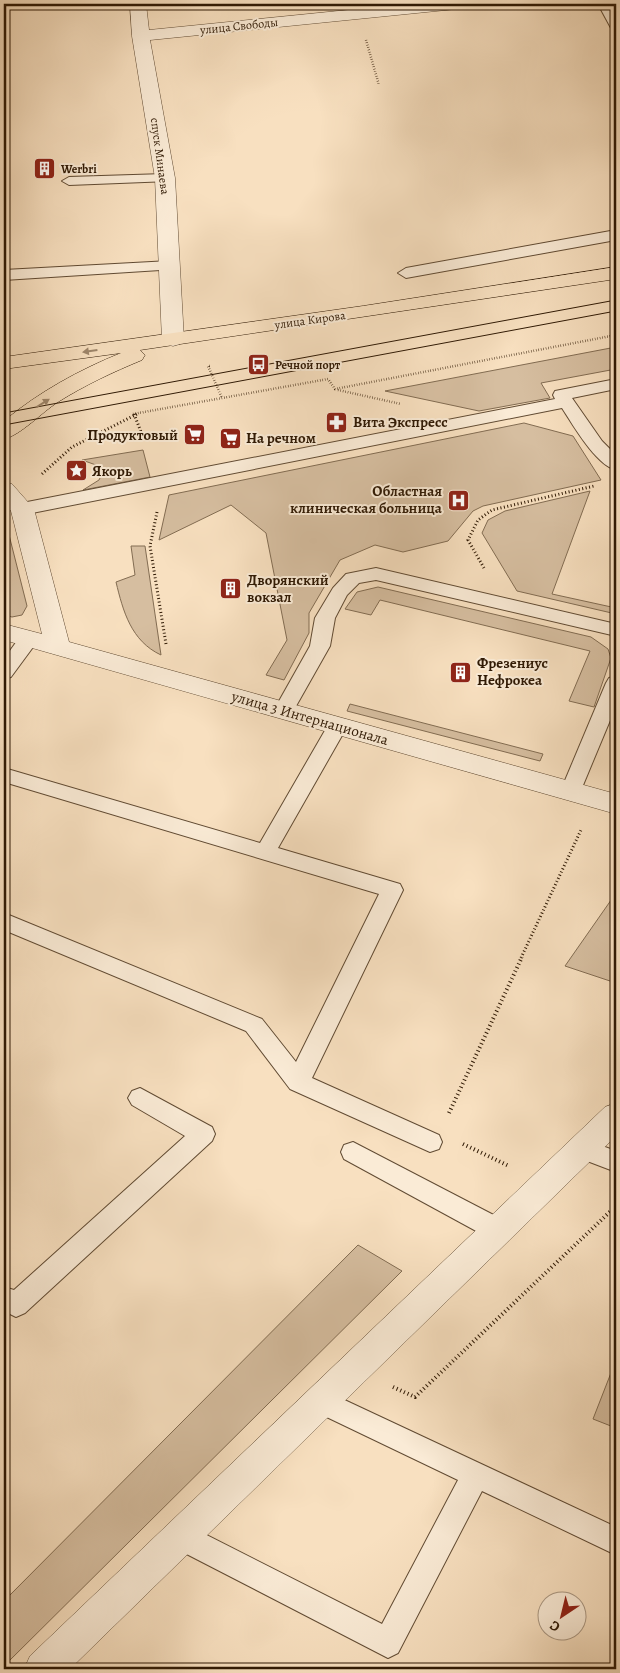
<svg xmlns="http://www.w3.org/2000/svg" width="620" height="1673" font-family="Alegreya,serif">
	<rect width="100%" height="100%" fill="#f8e0c0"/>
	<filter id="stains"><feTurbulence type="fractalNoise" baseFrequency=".004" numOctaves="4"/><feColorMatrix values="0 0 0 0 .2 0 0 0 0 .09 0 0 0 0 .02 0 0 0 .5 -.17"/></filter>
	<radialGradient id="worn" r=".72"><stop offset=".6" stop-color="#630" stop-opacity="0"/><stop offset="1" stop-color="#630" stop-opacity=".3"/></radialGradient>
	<g fill="#d6bea0" stroke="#826c52">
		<polygon points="616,347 616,369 541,383 550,398 479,411 385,391"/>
		<polygon points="524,423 573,436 601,480 483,506 473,511 448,541 403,552 375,545 340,560 309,613 309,633 284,680 266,675 287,640 266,533 231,505 159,540 169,495"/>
		<polygon points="143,450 150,477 83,490 99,480 102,474 96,465 82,460"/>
		<polygon points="590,491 552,594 616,608 616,614 517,591 482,533 488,520 505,511"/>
		<polygon points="4,523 7,527 27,606 22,615 12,617 4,615"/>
		<path d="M131 546H145L161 655C131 641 123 611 116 582L135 575Z"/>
		<polygon points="378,587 591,637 608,649 611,658 594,707 569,701 590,651 380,600 371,615 345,609 357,592"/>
		<polygon points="350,704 543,754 540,761 347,711"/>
		<polygon points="616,893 616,983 565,966"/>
		<polygon points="358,1245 402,1271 4,1666 4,1601"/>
		<polygon points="616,1360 616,1428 593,1419"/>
	</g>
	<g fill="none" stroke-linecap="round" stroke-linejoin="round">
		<defs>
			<g id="lane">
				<polygon points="598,4 610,4 616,14 616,29 611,28"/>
				<polygon points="165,174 172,178 170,181 69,185 62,181 69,177"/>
				<polygon points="616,230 616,240 406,278 398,273 406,268"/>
				<polygon points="170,261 178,266 176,269 4,280 4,270"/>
				<path d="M616 379V389L572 398 602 441 616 455V470C596 465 573 425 562 408L22 515 16 513 13 509 16 505 22 503 555 399 553 395 555 391Z"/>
				<polygon points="376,568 616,624 616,636 376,580 359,583 347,595 335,618 330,646 291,715 284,717 277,715 274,710 310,646 315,618 333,588 346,574"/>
				<polygon points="29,633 36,634 39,639 11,677 4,679 4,659 22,634"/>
				<polygon points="616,676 616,706 581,790 578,795 571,797 564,795 561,790 606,683 609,678"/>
				<polygon points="338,718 345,720 348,725 278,848 400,884 403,890 312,1078 439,1135 442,1142 439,1149 430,1152 290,1089 246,1031 4,930 4,913 262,1019 296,1062 379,894 4,782 4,768 260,843 331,720"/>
				<polygon points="140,1088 212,1127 215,1134 212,1141 25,1313 16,1317 4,1311 4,1287 14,1290 185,1136 132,1105 128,1098 132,1091"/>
				<polygon points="583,1139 616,1151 616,1172 574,1156 571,1149 574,1142"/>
				<polygon points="353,1142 507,1222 511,1230 507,1238 498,1241 489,1238 344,1159 341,1152 344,1145"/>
				<polygon points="321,1389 616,1527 616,1555 482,1491 398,1653 388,1658 171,1546 167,1536 171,1526 181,1522 382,1624 458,1480 312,1410 308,1401 312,1392"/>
			</g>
			<g id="street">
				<polygon points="130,4 146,4 149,30 408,4 464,4 462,8 456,9 150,40 175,178 184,340 180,344 173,346 166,344 162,340 155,178 132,36"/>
				<polygon points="4,482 12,484 34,509 69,642 616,794 616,814 4,640 4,624 42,634 11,511 4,503"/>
				<polygon points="616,1103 616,1136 70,1669 24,1669 30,1656 605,1107"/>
			</g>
			<path id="primary" d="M616 267V279L140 350 145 355 142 360C113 372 85 385 58 402 42 412 21 435 4 439V421C39 392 79 370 121 353L4 369V357L363 306Z"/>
		</defs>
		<use href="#lane" stroke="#614b33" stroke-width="2"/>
		<use href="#street" stroke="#614b33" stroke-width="1"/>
		<use href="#primary" stroke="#2f1904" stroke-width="1"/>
		<g stroke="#2f1904" stroke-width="2.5" stroke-dasharray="0.5 2" stroke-linecap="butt">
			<polyline points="366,40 379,85"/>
			<polyline points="210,366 208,366 222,398"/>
			<polyline points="338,390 401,404"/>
			<polyline points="133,414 328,379 335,389 616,335"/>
		</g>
		<g stroke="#2f1904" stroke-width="3" stroke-dasharray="1 2.5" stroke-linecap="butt">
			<polyline points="134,414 143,437"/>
			<polyline points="42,474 72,447 139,413"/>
			<polyline points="157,512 150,546 166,644"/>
			<polyline points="484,568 468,540 478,520 492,510 594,486"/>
			<polyline points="521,958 581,830"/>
		</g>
		<g stroke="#2f1904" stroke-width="4" stroke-dasharray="1 3" stroke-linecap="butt">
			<polyline points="449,1113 522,957"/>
			<polyline points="463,1144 509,1166"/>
			<polyline points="393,1387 415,1397 616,1206"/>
		</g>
		<use href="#lane" fill="#faebd6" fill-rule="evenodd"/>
		<use href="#street" fill="#faebd6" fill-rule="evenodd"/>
		<use href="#primary" fill="#f8e0c0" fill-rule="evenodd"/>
		<g stroke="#2f1904" stroke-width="1">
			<polyline points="4,413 616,300"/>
			<polyline points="4,425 616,311"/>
		</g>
	</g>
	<defs><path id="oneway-solid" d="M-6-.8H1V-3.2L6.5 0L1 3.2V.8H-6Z" transform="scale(1.25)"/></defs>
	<g fill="#9e866b">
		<use href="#oneway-solid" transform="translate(90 351) rotate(172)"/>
		<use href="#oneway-solid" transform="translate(43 403) rotate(-32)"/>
	</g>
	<defs>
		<symbol id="building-square" viewBox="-11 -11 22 22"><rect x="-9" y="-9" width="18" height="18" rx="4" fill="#8f2418" stroke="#faebd6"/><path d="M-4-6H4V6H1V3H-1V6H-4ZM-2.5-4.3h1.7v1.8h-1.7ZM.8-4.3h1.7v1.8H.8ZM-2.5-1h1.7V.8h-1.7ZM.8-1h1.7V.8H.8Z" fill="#fff"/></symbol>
		<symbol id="bus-square" viewBox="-11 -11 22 22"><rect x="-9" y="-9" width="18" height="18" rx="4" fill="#8f2418" stroke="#faebd6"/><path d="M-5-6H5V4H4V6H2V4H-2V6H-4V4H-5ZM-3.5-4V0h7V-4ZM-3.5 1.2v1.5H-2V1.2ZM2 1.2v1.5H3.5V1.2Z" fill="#fff"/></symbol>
		<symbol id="pharmacy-square" viewBox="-11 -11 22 22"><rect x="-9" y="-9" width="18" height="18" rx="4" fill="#8f2418" stroke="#faebd6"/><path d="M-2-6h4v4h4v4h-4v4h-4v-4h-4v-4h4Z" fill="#fff"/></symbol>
		<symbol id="supermarket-square" viewBox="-11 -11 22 22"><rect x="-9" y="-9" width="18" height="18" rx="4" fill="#8f2418" stroke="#faebd6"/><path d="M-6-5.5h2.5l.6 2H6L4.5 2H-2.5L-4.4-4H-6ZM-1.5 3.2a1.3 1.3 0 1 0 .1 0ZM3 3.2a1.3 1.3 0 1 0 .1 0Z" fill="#fff"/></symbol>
		<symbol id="sight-square" viewBox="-11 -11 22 22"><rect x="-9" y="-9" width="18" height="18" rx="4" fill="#8f2418" stroke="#faebd6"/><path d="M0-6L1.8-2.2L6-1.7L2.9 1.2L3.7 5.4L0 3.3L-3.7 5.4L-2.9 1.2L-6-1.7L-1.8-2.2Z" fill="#fff"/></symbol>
		<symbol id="hospital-square" viewBox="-11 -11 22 22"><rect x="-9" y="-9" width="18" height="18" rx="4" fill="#8f2418" stroke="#faebd6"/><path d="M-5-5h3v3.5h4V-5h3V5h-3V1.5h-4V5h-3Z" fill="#fff"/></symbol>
	</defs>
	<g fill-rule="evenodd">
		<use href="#building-square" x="32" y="156" width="25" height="25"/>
		<use href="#bus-square" x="246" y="352" width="25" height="25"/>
		<use href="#pharmacy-square" x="324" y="410" width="25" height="25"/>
		<use href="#supermarket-square" x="182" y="422" width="25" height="25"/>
		<use href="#supermarket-square" x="218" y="426" width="25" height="25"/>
		<use href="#sight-square" x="64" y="458" width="25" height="25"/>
		<use href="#hospital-square" x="446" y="488" width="25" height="25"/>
		<use href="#building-square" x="218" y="576" width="25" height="25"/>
		<use href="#building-square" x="448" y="660" width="25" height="25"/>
	</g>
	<g text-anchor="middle" stroke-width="4" stroke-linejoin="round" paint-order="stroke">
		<g font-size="12" fill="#2f1904" stroke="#faebd6">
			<text transform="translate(239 26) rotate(-6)" y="4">улица Свободы</text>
			<text transform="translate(160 156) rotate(82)" y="4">спуск Минаева</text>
			<text transform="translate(310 320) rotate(-8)" y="4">улица Кирова</text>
		</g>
		<g font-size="12" font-weight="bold" fill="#2f1904" stroke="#faebd6" text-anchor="start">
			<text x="61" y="173">Werbri</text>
			<text x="275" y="369">Речной порт</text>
		</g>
		<g font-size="15" font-weight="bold" fill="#2f1904" stroke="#faebd6" text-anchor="start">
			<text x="353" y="427">Вита Экспресс</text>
			<text x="178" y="440" text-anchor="end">Продуктовый</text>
			<text x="246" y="443">На речном</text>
			<text x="92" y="476">Якорь</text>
			<text x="442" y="496" text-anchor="end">Областная<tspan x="442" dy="17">клиническая больница</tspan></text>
			<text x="247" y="585">Дворянский<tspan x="247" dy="17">вокзал</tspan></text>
			<text x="477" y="668">Фрезениус<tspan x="477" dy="17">Нефрокеа</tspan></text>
		</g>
		<g font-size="15" fill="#2f1904" stroke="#faebd6">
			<text transform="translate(310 718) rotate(16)" y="5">улица 3 Интернационала</text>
		</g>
	</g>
	<rect width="620" height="1673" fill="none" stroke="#f8e0c0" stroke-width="20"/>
	<rect x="5" y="5" width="610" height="1663" fill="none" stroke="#2f1904" stroke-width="2.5"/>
	<rect x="10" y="10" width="600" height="1653" fill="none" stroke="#2f1904"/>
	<g transform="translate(562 1616) rotate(215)"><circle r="24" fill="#faebd6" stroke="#a99782"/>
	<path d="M0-4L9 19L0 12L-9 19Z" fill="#8f2418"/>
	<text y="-8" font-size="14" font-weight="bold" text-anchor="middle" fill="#2f1904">С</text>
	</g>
	<rect width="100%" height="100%" filter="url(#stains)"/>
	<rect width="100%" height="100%" fill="url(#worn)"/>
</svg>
